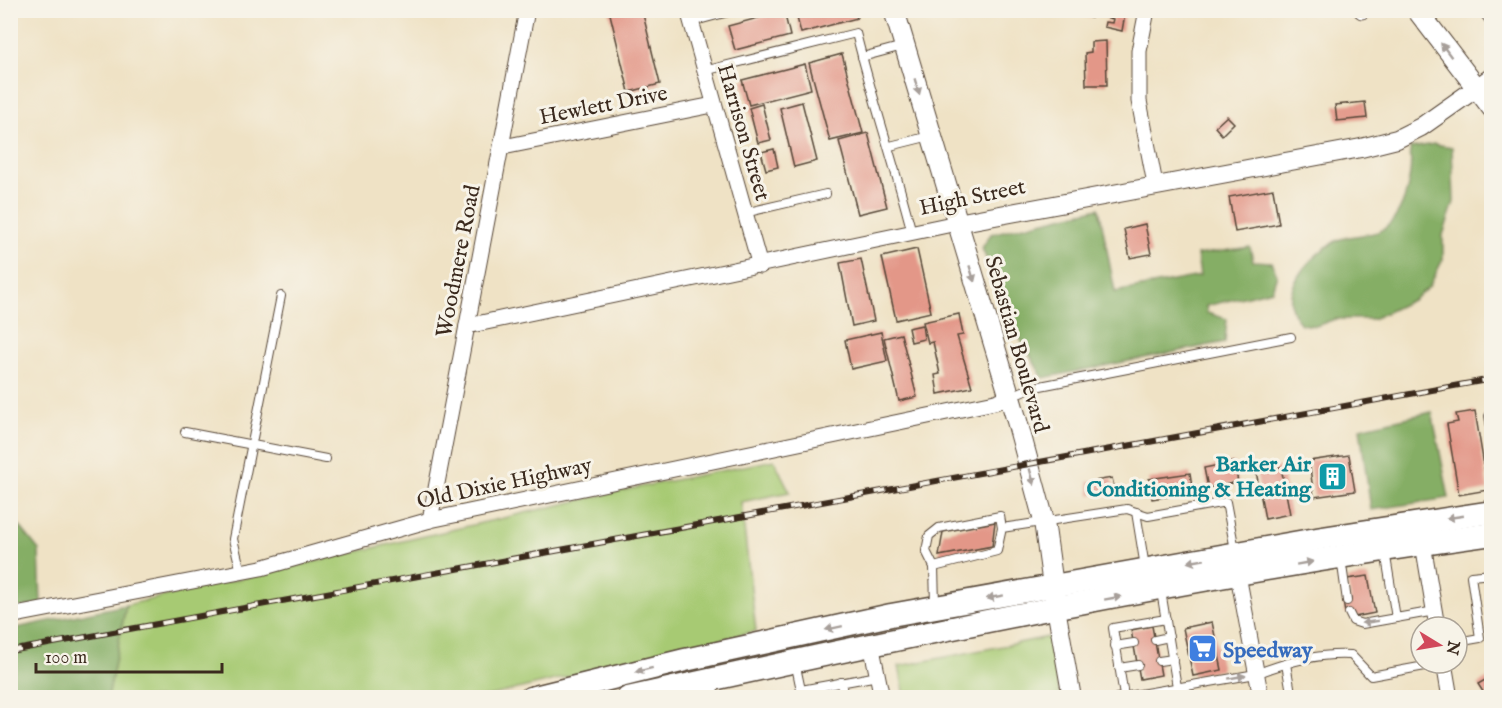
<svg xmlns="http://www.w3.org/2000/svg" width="1502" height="708" font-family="'IM FELL English',serif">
	<rect width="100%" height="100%" fill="#f7f3e8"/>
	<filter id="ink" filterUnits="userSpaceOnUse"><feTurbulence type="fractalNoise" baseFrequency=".0167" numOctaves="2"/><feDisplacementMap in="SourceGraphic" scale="12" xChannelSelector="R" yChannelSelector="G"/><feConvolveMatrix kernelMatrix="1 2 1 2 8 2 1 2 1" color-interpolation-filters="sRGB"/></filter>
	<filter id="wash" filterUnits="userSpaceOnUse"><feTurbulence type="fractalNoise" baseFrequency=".008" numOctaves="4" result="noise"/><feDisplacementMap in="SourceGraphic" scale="24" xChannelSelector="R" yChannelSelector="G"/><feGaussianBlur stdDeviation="1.35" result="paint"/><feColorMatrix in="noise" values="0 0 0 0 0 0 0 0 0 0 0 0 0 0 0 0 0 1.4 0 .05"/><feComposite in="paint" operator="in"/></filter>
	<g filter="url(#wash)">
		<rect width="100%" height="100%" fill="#efe2c5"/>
		<g fill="#a7ca73" stroke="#717a48" stroke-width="1.5">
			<polygon points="774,460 790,492 741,502 756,631 485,697 108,698 126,605 620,491"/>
			<polygon points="1049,637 1060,697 905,697 899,666"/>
		</g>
		<g fill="#85ae65" stroke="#606c42" stroke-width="1.5">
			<path d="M1434 144 1452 147 1454 202 1443 235V259L1429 287 1414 299 1373 319H1335L1316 326 1301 324C1272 294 1311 255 1336 241 1351 233 1371 238 1385 228 1406 212 1413 173 1410 148Z"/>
			<polygon points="1099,208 1115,292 1200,276 1197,255 1250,247 1253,261 1271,262 1277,274 1272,290 1206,306 1207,313 1227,319 1225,342 1043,378 1014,328 982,248 991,234"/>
			<polygon points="1432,412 1449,498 1371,510 1360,428"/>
			<polygon points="10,514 39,550 41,604 10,609"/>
			<polygon points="126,605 108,697 11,697 11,629"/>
		</g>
		<g id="blocks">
			<g fill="#e39788">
				<polygon points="609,10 642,10 660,84 629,92"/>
				<polygon points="795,10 855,10 857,18 801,33"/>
				<polygon points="1083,10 1117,10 1125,14 1122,31 1104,27 1105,22 1112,23 1113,19 1091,14 1091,18 1082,16"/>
				<polygon points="784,11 790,36 735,50 728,26"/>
				<polygon points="1106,41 1107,85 1086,85 1085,53 1091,52 1091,42"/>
				<polygon points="842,54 863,133 830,141 809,63"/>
				<polygon points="805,64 811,89 749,105 742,80"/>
				<polygon points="802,102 817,161 794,167 780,108"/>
				<polygon points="1365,102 1367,118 1337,121 1335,105"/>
				<polygon points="762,104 771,140 758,143 749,108"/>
				<polygon points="1227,116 1234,123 1222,135 1215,127"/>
				<polygon points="868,133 887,207 858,214 839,141"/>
				<polygon points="774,149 778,167 766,170 761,152"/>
				<polygon points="1273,189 1279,224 1235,232 1229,197"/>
				<polygon points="1145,224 1151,254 1130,258 1124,229"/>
				<polygon points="917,249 931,312 896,320 882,257"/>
				<polygon points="861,259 874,321 852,326 840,263"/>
				<polygon points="959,314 963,335 957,336 972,387 938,394 935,375 940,374 933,342 928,343 923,322"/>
				<polygon points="922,325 924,339 911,342 908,328"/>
				<polygon points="881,332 887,361 851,369 845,340"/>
				<polygon points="901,334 917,397 899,401 884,338"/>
				<polygon points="1475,411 1488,490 1459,495 1447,424 1458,422 1456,414"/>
				<polygon points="1349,455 1355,491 1314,497 1309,461"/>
				<polygon points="1234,462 1238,482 1208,488 1204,468"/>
				<polygon points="1281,467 1290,514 1265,519 1256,471"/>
				<polygon points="1190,473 1193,493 1152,499 1149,479"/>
				<polygon points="1112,478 1115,491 1090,495 1088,482"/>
				<polygon points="995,522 992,546 939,556 943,532"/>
				<polygon points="1368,576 1375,613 1354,617 1353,612 1345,613 1343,601 1351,600 1347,579"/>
				<polygon points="1212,622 1222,670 1193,676 1183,628"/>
				<polygon points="1152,626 1161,675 1140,679 1131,630"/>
				<polygon points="1492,676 1492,695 1487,698 1478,684"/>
				<polygon points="831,691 832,698 804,698 804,696"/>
			</g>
		</g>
	</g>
	<g filter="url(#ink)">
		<use href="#blocks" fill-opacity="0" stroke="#564637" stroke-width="1.5"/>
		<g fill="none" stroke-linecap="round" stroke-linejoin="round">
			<defs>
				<g id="service">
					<polyline points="691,22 736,10"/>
					<polyline points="862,57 903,46"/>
					<path d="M704 71 856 33C873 101 895 166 912 233"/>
					<polyline points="890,146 930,136"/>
					<polyline points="744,213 826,194"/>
					<polyline points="1011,396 1030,388 1291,337"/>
					<polyline points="1489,416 1492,433"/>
					<polyline points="185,432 326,459"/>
					<polyline points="1136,512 1145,567"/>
					<polyline points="1002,528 997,551 934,567 926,551 929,536 939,528 1000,516 1002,528 1127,509 1148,516 1226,502 1235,550"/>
					<polyline points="1385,551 1396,618 1435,611"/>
					<polyline points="1341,558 1347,601"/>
					<polyline points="934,567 935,604"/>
					<polyline points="241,572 233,539 281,296"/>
					<polyline points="1161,591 1177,687"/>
					<polyline points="1349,613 1353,621 1362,624 1396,618"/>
					<polyline points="1155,640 1169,637"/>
					<polyline points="1457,642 1480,638 1471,576 1492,574"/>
					<polyline points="1115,646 1134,643"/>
					<polyline points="1159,661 1173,659"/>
					<polyline points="795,662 801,690 878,676"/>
					<polyline points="1286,664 1292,698"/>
					<polyline points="1119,668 1138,665"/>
					<polyline points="713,680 714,698"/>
					<polyline points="841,682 844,698"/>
					<polyline points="1124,696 1113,628 1166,619"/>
					<path d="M1117 698 1256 674C1286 662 1320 653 1351 655L1371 676 1441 663"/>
				</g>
				<g id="minor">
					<polyline points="688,10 760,266"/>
					<polyline points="1147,10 1139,51 1139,101 1155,184"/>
					<polyline points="1361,10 1362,11"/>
					<polyline points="1486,10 1492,18"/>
					<polyline points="503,147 713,105"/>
					<polyline points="467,326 957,223"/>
					<polyline points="430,520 527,10"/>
					<polyline points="1423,544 1437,627"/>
					<polyline points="1238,575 1261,698"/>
					<polyline points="10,616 261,568 430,520 995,402 1009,397"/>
					<polyline points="871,644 882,698"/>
					<polyline points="1444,663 1450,698"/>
				</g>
				<g id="tertiary">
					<polyline points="957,223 1361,148 1397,139 1421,127 1492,77"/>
					<polyline points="1056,608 1072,698"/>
				</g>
				<g id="secondary">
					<polyline points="894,10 1017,421 1044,521 1055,600"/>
					<polyline points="1417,10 1492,108"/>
				</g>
				<g id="primary">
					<polyline points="531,698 685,660 891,615 1322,538 1492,512"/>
					<path d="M628 698C914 634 1202 574 1492 534"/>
				</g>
			</defs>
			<use href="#service" stroke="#564637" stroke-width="10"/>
			<use href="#minor" stroke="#564637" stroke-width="17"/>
			<use href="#tertiary" stroke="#564637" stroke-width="20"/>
			<use href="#secondary" stroke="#564637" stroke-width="22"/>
			<use href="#primary" stroke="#564637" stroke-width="25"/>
			<use href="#service" stroke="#fff" stroke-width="8"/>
			<use href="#minor" stroke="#fff" stroke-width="15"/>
			<use href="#tertiary" stroke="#fff" stroke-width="18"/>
			<use href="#secondary" stroke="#fff" stroke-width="20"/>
			<use href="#primary" stroke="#fff" stroke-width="22"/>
			<defs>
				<polyline id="rail" points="10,651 1492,379"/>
			</defs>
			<use href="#rail" stroke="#3b2a1e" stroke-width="6"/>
			<use href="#rail" stroke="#f7f3e8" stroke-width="4" stroke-dasharray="11" stroke-linecap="butt"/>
		</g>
		<defs><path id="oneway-solid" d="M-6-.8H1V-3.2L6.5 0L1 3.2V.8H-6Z" transform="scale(1.5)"/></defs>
		<g fill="#a79f9a">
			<use href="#oneway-solid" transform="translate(1446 50) rotate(-127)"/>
			<use href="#oneway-solid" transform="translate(917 87) rotate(74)"/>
			<use href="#oneway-solid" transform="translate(972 274) rotate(73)"/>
			<use href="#oneway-solid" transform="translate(1032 477) rotate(74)"/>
			<use href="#oneway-solid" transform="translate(1455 517) rotate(172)"/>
			<use href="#oneway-solid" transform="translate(1196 561) rotate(170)"/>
			<use href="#oneway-solid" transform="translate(1305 563) rotate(-10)"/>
			<use href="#oneway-solid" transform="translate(995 597) rotate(170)"/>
			<use href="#oneway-solid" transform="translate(1113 598) rotate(-10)"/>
			<use href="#oneway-solid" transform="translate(1370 622) rotate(172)"/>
			<use href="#oneway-solid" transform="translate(834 628) rotate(168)"/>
			<use href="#oneway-solid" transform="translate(644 670) rotate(166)"/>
			<use href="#oneway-solid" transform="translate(1237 677) rotate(-10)"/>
		</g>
	</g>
	<defs>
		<symbol id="building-square" viewBox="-11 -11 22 22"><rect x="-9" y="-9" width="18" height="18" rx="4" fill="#0f9aa8" stroke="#f7f3e8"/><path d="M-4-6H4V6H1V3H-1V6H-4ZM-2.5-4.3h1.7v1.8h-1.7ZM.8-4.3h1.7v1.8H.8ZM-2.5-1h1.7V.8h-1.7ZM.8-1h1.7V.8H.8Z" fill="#fff"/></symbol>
		<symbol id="supermarket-square" viewBox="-11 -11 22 22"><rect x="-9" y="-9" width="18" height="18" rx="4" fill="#3f7fe0" stroke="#f7f3e8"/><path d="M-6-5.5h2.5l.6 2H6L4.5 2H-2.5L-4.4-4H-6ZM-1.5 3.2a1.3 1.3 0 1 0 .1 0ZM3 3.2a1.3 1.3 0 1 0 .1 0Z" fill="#fff"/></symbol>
	</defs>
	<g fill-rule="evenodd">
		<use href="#building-square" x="1316" y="460" width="33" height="33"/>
		<use href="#supermarket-square" x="1186" y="632" width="33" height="33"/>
	</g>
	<g text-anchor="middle" stroke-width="6" stroke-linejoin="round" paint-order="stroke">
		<g font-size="22" fill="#3b2a1e" stroke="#f7f3e8">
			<text transform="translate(603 104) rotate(-11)" y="8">Hewlett Drive</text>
			<text transform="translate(745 132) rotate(74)" y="8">Harrison Street</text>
			<text transform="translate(972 196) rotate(-12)" y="8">High Street</text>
			<text transform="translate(457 261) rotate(-79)" y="8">Woodmere Road</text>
			<text transform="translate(1018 344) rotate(74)" y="8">Sebastian Boulevard</text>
			<text transform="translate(504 482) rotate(-12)" y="8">Old Dixie Highway</text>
		</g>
		<g font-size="22" font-weight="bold" fill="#0d838f" stroke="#f7f3e8" text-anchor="end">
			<text x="1311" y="471">Barker Air<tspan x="1311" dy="25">Conditioning &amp; Heating</tspan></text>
		</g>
		<g font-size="22" font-weight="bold" fill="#366cbe" stroke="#f7f3e8" text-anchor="start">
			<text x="1223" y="657">Speedway</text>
		</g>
	</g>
	<rect width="1502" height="708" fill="none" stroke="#f7f3e8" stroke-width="36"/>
	<g transform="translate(1439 645) rotate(101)"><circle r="28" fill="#f7f3e8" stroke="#aca397" stroke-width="1.5"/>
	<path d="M0-4.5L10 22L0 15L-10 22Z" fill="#d1495b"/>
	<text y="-9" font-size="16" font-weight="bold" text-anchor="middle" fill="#3b2a1e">N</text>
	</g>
	<path d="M36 663v9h186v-9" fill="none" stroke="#3b2a1e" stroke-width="3"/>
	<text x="45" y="663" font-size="18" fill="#3b2a1e" stroke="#f7f3e8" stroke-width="4.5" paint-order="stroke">100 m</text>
</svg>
